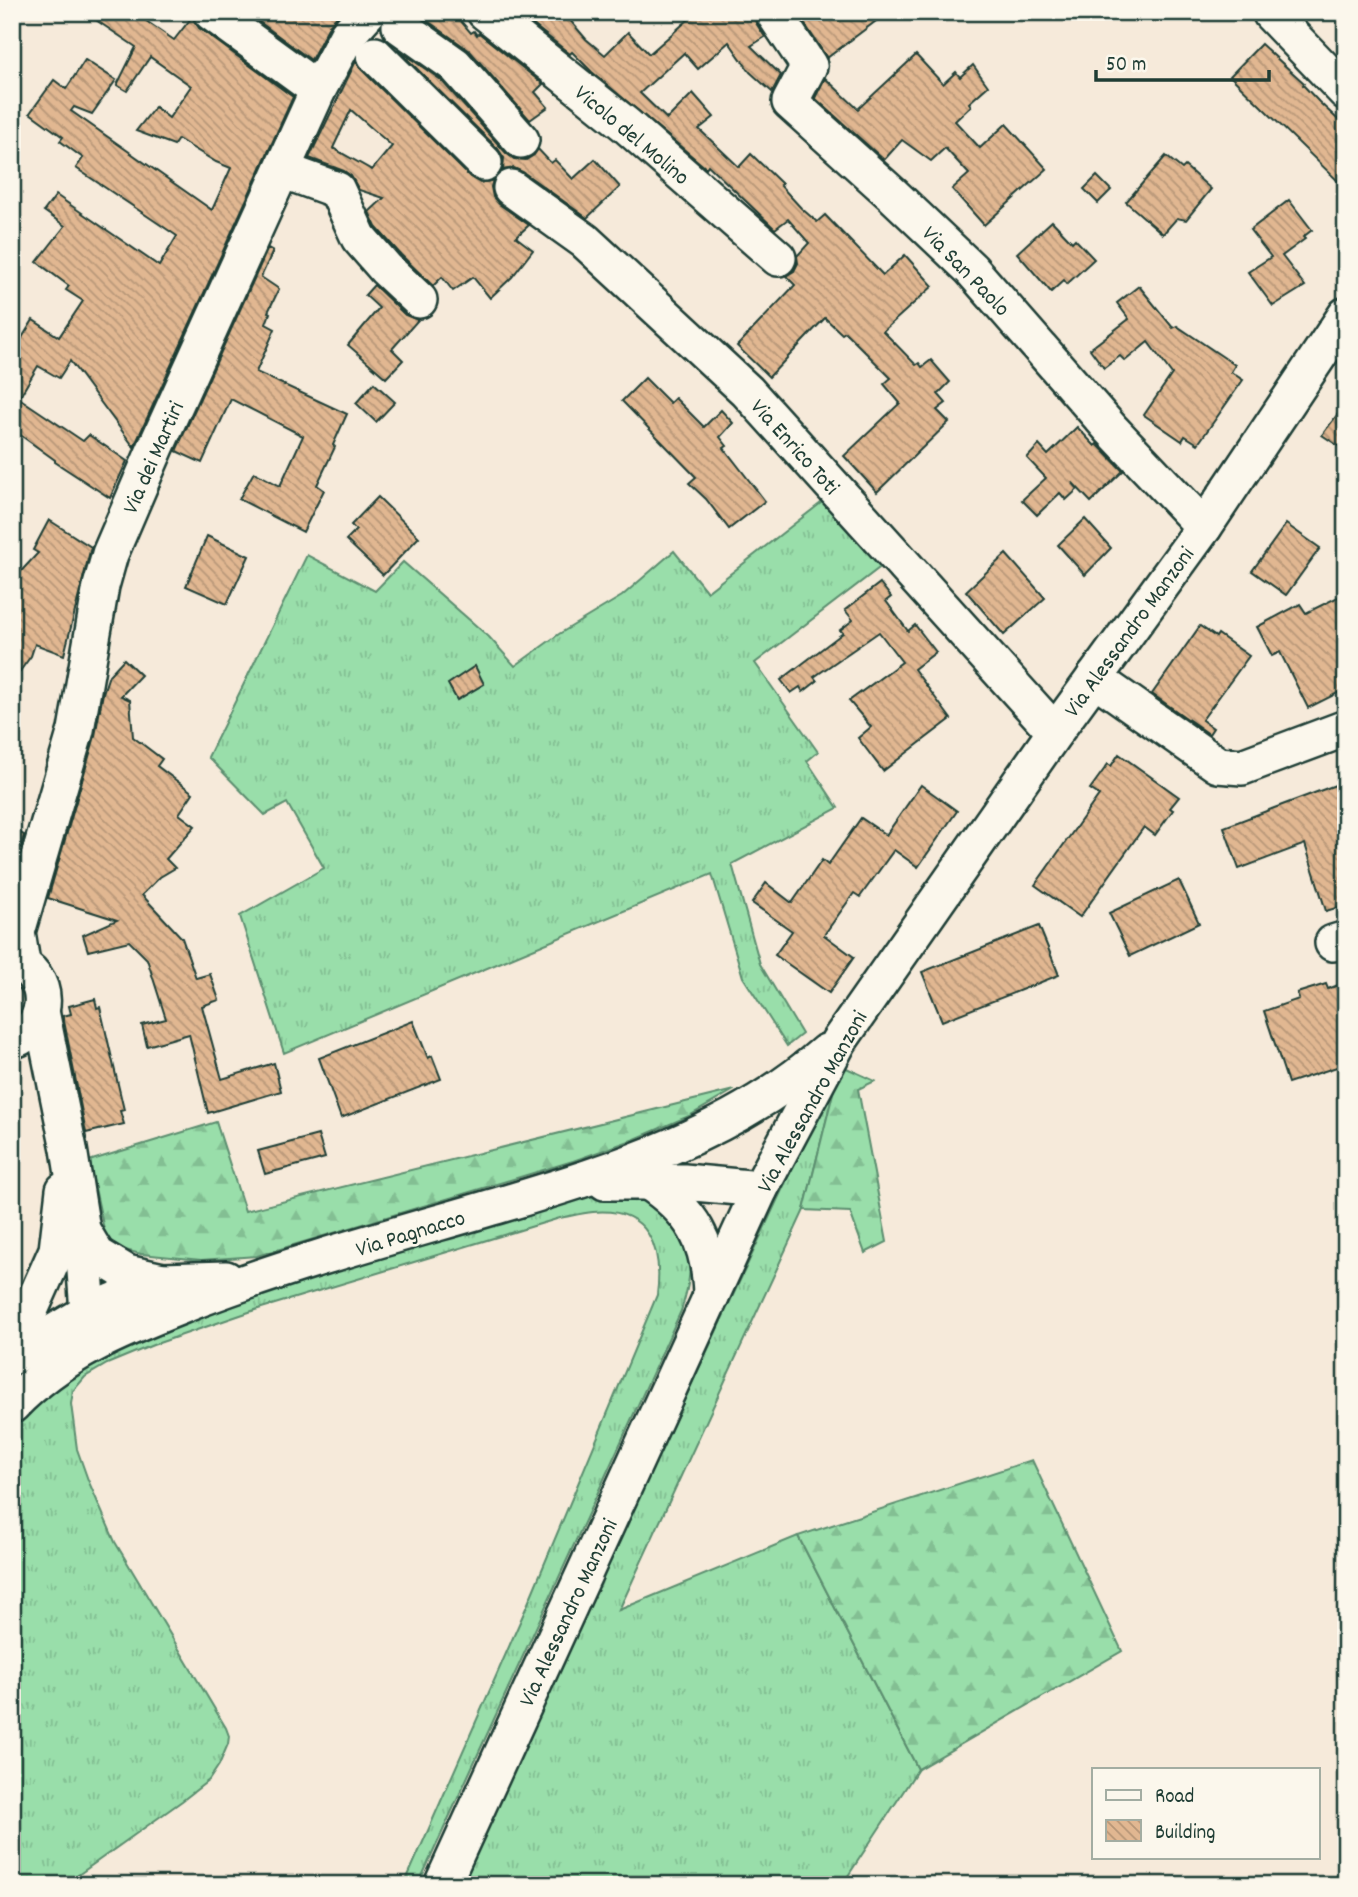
<svg xmlns="http://www.w3.org/2000/svg" width="1358" height="1897" font-family="Dekko,sans-serif">
	<defs>
		<pattern id="grass-tufts" width="24" height="20" patternUnits="userSpaceOnUse" patternTransform="scale(1.75)"><rect width="24" height="20" fill="#99deaa"/><path d="M3 7l-1-3M5 7V3M7 7l1-3M15 17l-1-3M17 17v-4M19 17l1-3" fill="none" stroke="#83bf93"/></pattern>
		<pattern id="forest-firs" width="22" height="20" patternUnits="userSpaceOnUse" patternTransform="scale(1.75)"><rect width="22" height="20" fill="#99deaa"/><path d="M5 1l3.5 6h-7zM16 11l3.5 6h-7z" fill="#83bf93"/></pattern>
		<pattern id="building-back-hatch" width="6" height="6" patternUnits="userSpaceOnUse" patternTransform="scale(1.75)"><rect width="6" height="6" fill="#e1b791"/><path d="M-1 5l2 2M0 0l6 6M5-1l2 2" fill="none" stroke="#b69677"/></pattern>
	</defs>
	<rect width="100%" height="100%" fill="#f6eada"/>
	<filter id="ink" filterUnits="userSpaceOnUse"><feTurbulence type="fractalNoise" baseFrequency=".0143" numOctaves="2"/><feDisplacementMap in="SourceGraphic" scale="14" xChannelSelector="R" yChannelSelector="G"/><feConvolveMatrix kernelMatrix="1 2 1 2 8 2 1 2 1" color-interpolation-filters="sRGB"/></filter>
	<g filter="url(#ink)">
		<g fill="url(#grass-tufts)" stroke="#5c8e6f" stroke-width="2">
			<polygon points="826,499 883,565 755,663 818,752 807,761 838,808 732,864 760,964 802,1034 787,1046 743,977 712,874 284,1053 240,916 324,868 287,803 265,815 208,757 307,555 375,591 403,562 489,637 515,666 559,634 622,596 674,551 707,592"/>
			<polygon points="840,1065 804,1210 619,1610 798,1536 918,1769 842,1885 459,1885"/>
			<path d="M596 1191C611 1193 631 1193 644 1199 654 1204 663 1213 669 1220 696 1252 693 1273 681 1311L418 1885H404L526 1608 657 1295C663 1248 649 1207 593 1212 582 1213 571 1216 560 1218L255 1310 153 1345 107 1364 85 1377 73 1391 71 1404 77 1449 88 1480 115 1542 226 1728 229 1736 228 1744 219 1765 209 1780 182 1801 64 1885H12V1426L43 1393 175 1318Z"/>
		</g>
		<g fill="url(#forest-firs)" stroke="#5c8e6f" stroke-width="2">
			<polygon points="840,1065 875,1081 858,1089 887,1242 865,1253 850,1212 804,1210"/>
			<polygon points="734,1090 689,1116 635,1139 573,1161 257,1256 201,1260 141,1254 117,1248 105,1234 89,1161 216,1122 245,1211"/>
			<polygon points="1032,1460 1122,1651 918,1769 798,1536"/>
		</g>
		<g fill="url(#building-back-hatch)" stroke="#1f3d34" stroke-width="2" fill-rule="evenodd">
			<polygon points="84,12 133,12 174,40 192,17 199,28 293,97 134,447 70,361 59,378 38,366 19,398 83,441 89,435 127,461 110,498 55,462 55,460 12,429 12,354 33,320 59,337 83,301 66,290 69,286 37,262 65,226 44,211 56,195 159,266 177,236 76,168 83,158 60,141 63,137 30,113 54,80 66,89 85,60 116,80 92,114 74,107 71,111 212,210 231,168 216,162 178,139 174,145 136,131 155,107 169,118 191,86 150,57 127,91 117,85 136,47"/>
			<polygon points="246,12 341,12 330,24 311,60"/>
			<polygon points="415,12 453,12 471,33 474,31 477,35 479,33 543,84 535,92 548,107 530,120 470,51"/>
			<polygon points="517,12 563,12 586,39 605,55 628,32 649,54 697,12 753,12 756,23 765,37 751,46 781,75 772,92 750,72 729,42 698,69 684,53 640,93 667,119 693,93 714,117 699,129 739,167 751,154 782,184 780,185 801,208 817,222 825,215 883,275 905,255 933,286 883,331 916,365 919,363 922,367 931,360 950,382 938,394 946,403 937,410 949,422 877,492 844,456 900,403 884,384 891,378 845,332 842,334 825,318 769,377 737,346 795,285 786,276 794,271 798,263 797,256 809,243 788,219 775,229 708,165 706,168 592,72 572,52 570,54"/>
			<polygon points="797,12 888,12 827,58"/>
			<polygon points="1261,44 1304,83 1303,85 1319,102 1346,127 1346,189 1230,76"/>
			<polygon points="397,49 441,80 506,153 514,159 526,160 534,155 538,149 551,163 555,160 573,179 595,159 620,187 587,218 523,172 514,168 503,170 504,158 498,149"/>
			<polygon points="916,55 943,84 956,72 960,77 973,65 988,86 969,103 971,106 955,121 980,148 1006,124 1047,169 984,225 952,189 969,174 945,148 931,161 902,140 884,160 815,98 825,78 858,109"/>
			<path d="M356 61 361 69 470 177 480 183 493 180 491 187 493 197 499 204 529 225 516 237 533 250 512 277 490 298 473 277 453 291 442 277 433 286 401 255 376 227 369 212 384 198 359 190 351 176 344 171 309 158ZM351 110 392 146 372 170 333 148Z"/>
			<polygon points="1166,156 1182,169 1185,166 1211,189 1186,220 1177,218 1163,234 1126,202"/>
			<polygon points="1097,176 1111,190 1098,203 1084,189"/>
			<polygon points="1289,200 1312,230 1303,237 1305,239 1282,256 1305,286 1273,306 1248,272 1271,257 1250,230"/>
			<polygon points="1052,221 1072,242 1075,239 1094,259 1067,284 1064,280 1051,292 1017,253"/>
			<polygon points="268,248 273,251 261,277 279,289 268,312 270,313 266,324 275,329 256,372 347,414 333,445 335,447 317,485 324,490 303,532 239,499 254,472 280,486 303,436 231,399 202,463 176,451"/>
			<polygon points="374,285 405,315 418,320 392,349 403,360 386,378 348,345 379,308 365,295"/>
			<polygon points="1139,286 1173,328 1177,326 1235,365 1231,372 1243,380 1198,444 1185,436 1182,441 1144,415 1172,374 1148,342 1125,361 1120,356 1104,368 1090,349 1129,319 1117,303"/>
			<polygon points="645,378 670,403 675,398 704,427 721,410 733,423 720,437 727,446 724,448 765,501 729,529 706,499 689,483 696,477 622,401"/>
			<polygon points="374,383 395,402 376,422 356,403"/>
			<polygon points="1346,403 1346,451 1322,435"/>
			<polygon points="1077,427 1095,446 1097,444 1123,471 1091,502 1072,482 1078,489 1066,500 1060,493 1037,515 1022,500 1046,478 1027,458 1039,445 1048,455"/>
			<polygon points="378,497 419,537 383,575 346,540 356,530 351,525"/>
			<polygon points="1085,519 1111,548 1085,575 1058,545"/>
			<polygon points="49,520 91,547 64,655 35,644 31,656 12,682 12,581 38,553 33,550"/>
			<polygon points="1286,524 1320,548 1286,595 1252,571"/>
			<polygon points="207,536 249,556 227,604 186,586"/>
			<polygon points="1006,554 1045,598 1004,635 966,591"/>
			<polygon points="880,583 891,597 886,601 908,631 915,625 936,652 914,669 951,719 883,771 858,738 871,727 849,701 902,662 879,632 814,677 817,681 803,692 800,687 791,693 781,680 843,633 840,630 853,620 845,610"/>
			<polygon points="1346,593 1346,689 1308,708 1280,652 1272,656 1257,627 1300,604 1306,613"/>
			<polygon points="1200,626 1216,637 1218,634 1249,656 1202,720 1213,728 1209,734 1152,694"/>
			<polygon points="124,659 141,675 121,696 130,700 133,737 162,759 157,766 193,793 179,814 195,826 166,859 175,868 160,877 142,895 182,938 196,978 210,974 219,1000 202,1006 222,1079 274,1063 281,1091 208,1113 189,1034 147,1046 142,1025 166,1019 147,959 129,941 88,951 83,935 117,920 48,898 95,736 103,693 109,675"/>
			<polygon points="475,666 484,684 457,700 448,684"/>
			<polygon points="1119,754 1179,797 1170,808 1173,810 1155,835 1144,827 1080,917 1035,885 1099,795 1090,789 1108,764 1111,766"/>
			<polygon points="1346,781 1346,905 1326,911 1305,844 1239,869 1224,827"/>
			<polygon points="921,785 957,811 918,867 894,850 860,897 854,893 824,935 854,957 829,993 775,955 792,931 752,903 766,883 792,903 822,860 828,865 861,818 886,835"/>
			<polygon points="12,829 24,835 12,876"/>
			<polygon points="1179,880 1199,923 1130,956 1109,913"/>
			<polygon points="1039,926 1059,975 942,1021 922,972"/>
			<polygon points="1346,982 1346,1064 1288,1083 1264,1011 1299,999 1297,993 1326,984 1328,989"/>
			<polygon points="95,999 97,1008 100,1007 124,1110 120,1111 124,1124 86,1133 63,1016 71,1014 69,1006"/>
			<polygon points="413,1021 428,1058 432,1056 441,1079 341,1118 319,1058"/>
			<polygon points="318,1135 325,1158 265,1174 258,1151"/>
		</g>
		<g fill="none" stroke-linecap="round" stroke-linejoin="round">
			<defs>
				<g id="minor">
					<polyline points="211,12 318,90"/>
					<polyline points="485,12 626,125 778,258"/>
					<polyline points="773,12 809,66 790,102 892,194 971,269 1111,429 1204,527"/>
					<polyline points="1271,14 1346,92"/>
					<polyline points="400,26 455,65 521,140"/>
					<polyline points="375,55 484,163"/>
					<polyline points="282,170 337,190 359,238 386,269 419,300"/>
					<polyline points="511,188 585,241 747,391 1055,732"/>
					<polyline points="1094,678 1218,765 1242,767 1346,728"/>
					<polyline points="1333,943 1346,939"/>
					<path d="M12 960C52 975 53 1026 12 1041"/>
					<polyline points="22,963 17,932 76,730 101,586 110,554 156,447 318,90 348,34 368,12"/>
					<polyline points="41,1011 69,1149 82,1230 97,1255 127,1273 163,1281 226,1279"/>
					<path d="M647 1181C693 1211 710 1242 711 1296"/>
					<polyline points="605,1182 684,1182 760,1189"/>
					<polyline points="81,1332 88,1312 82,1230"/>
					<polyline points="12,1351 57,1250 64,1190"/>
					<polyline points="12,1357 88,1312 163,1281"/>
					<path d="M12 1405C66 1349 129 1327 199 1299 298 1261 401 1234 503 1204 617 1170 734 1133 826 1052"/>
					<polyline points="442,1885 760,1189 839,1041 1055,732 1204,527 1346,315"/>
				</g>
			</defs>
			<use href="#minor" stroke="#1f3d34" stroke-width="40"/>
			<use href="#minor" stroke="#fbf7ec" stroke-width="35"/>
		</g>
	</g>
	<g text-anchor="middle" stroke-width="5" stroke-linejoin="round" paint-order="stroke">
		<g font-size="23" fill="#1f3d34" stroke="#fbf7ec">
			<text transform="translate(633 134) rotate(40)" y="8">Vicolo del Molino</text>
			<text transform="translate(967 270) rotate(46)" y="8">Via San Paolo</text>
			<text transform="translate(796 446) rotate(48)" y="8">Via Enrico Toti</text>
			<text transform="translate(152 457) rotate(-66)" y="8">Via dei Martiri</text>
			<text transform="translate(1128 631) rotate(-54)" y="8">Via Alessandro Manzoni</text>
			<text transform="translate(811 1101) rotate(-61)" y="8">Via Alessandro Manzoni</text>
			<text transform="translate(410 1232) rotate(-17)" y="8">Via Pagnacco</text>
			<text transform="translate(567 1612) rotate(-65)" y="8">Via Alessandro Manzoni</text>
		</g>
	</g>
	<rect width="1358" height="1897" fill="none" stroke="#fbf7ec" stroke-width="42"/>
	<rect x="21" y="21" width="1316" height="1855" fill="none" stroke="#1f3d34" stroke-width="2.5" filter="url(#ink)"/>
	<rect x="1092" y="1768" width="228" height="91" fill="#fbf7ec" stroke="#a3ada2" stroke-width="2"/>
	<rect x="1106" y="1790" width="35" height="10" fill="#fbf7ec" stroke="#a3ada2" stroke-width="2"/>
	<text x="1155" y="1802" font-size="21" fill="#1f3d34">Road</text>
	<rect x="1106" y="1820" width="35" height="21" fill="url(#building-back-hatch)" stroke="#a3ada2" stroke-width="2"/>
	<text x="1155" y="1838" font-size="21" fill="#1f3d34">Building</text>
	<path d="M1096 70v10h173v-10" fill="none" stroke="#1f3d34" stroke-width="3.5"/>
	<text x="1106" y="70" font-size="21" fill="#1f3d34" stroke="#fbf7ec" stroke-width="5" paint-order="stroke">50 m</text>
</svg>
